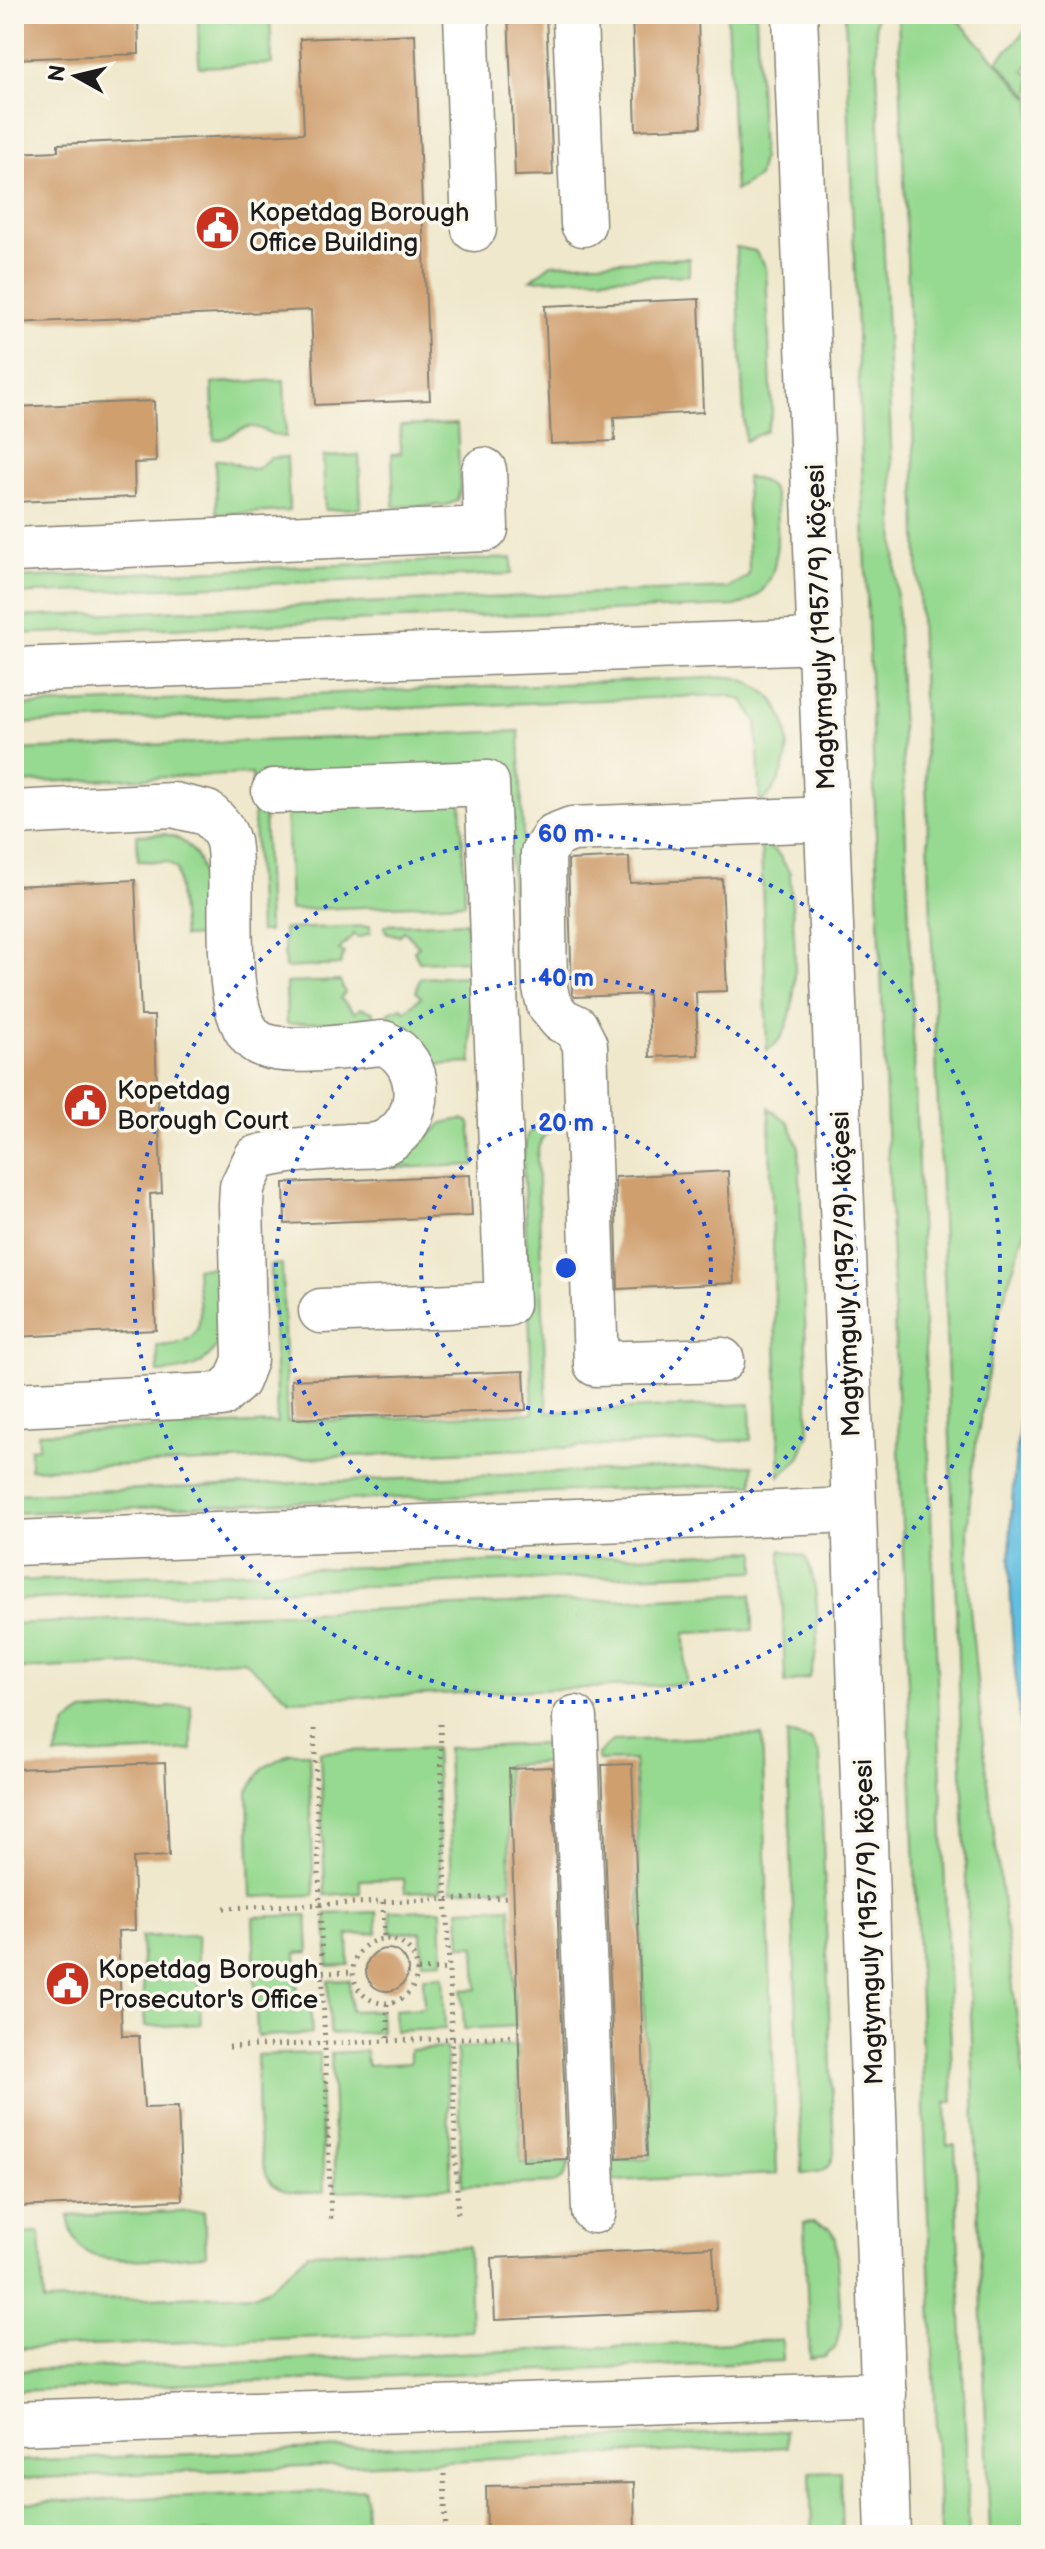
<svg xmlns="http://www.w3.org/2000/svg" width="1045" height="2549" font-family="'Balsamiq Sans',sans-serif">
	<rect width="100%" height="100%" fill="#fbf7ec"/>
	<filter id="ink" filterUnits="userSpaceOnUse"><feTurbulence type="fractalNoise" baseFrequency=".0125" numOctaves="2"/><feDisplacementMap in="SourceGraphic" scale="16" xChannelSelector="R" yChannelSelector="G"/><feConvolveMatrix kernelMatrix="1 2 1 2 8 2 1 2 1" color-interpolation-filters="sRGB"/></filter>
	<filter id="wash" filterUnits="userSpaceOnUse"><feTurbulence type="fractalNoise" baseFrequency=".006" numOctaves="4" result="noise"/><feDisplacementMap in="SourceGraphic" scale="32" xChannelSelector="R" yChannelSelector="G"/><feGaussianBlur stdDeviation="1.8" result="paint"/><feColorMatrix in="noise" values="0 0 0 0 0 0 0 0 0 0 0 0 0 0 0 0 0 1.4 0 .05"/><feComposite in="paint" operator="in"/></filter>
	<g filter="url(#wash)">
		<rect width="100%" height="100%" fill="#efe8cc"/>
		<g fill="#96d990" stroke="#597a56" stroke-width="2">
			<polygon points="198,14 218,14 229,21 249,14 270,14 272,64 199,67"/>
			<polygon points="727,14 756,14 762,158 758,177 735,191"/>
			<polygon points="845,14 875,14 953,2102 946,2102 947,2145 955,2145 969,2535 940,2535"/>
			<polygon points="898,14 959,14 956,18 1031,100 1031,1212 997,1320 972,1469 968,1528 969,1597 981,1724 1031,2135 1031,2535 990,2535"/>
			<polygon points="1031,25 1031,61 1024,71 1031,76 1031,98 997,61"/>
			<polygon points="736,247 755,251 766,267 772,414 766,431 745,441"/>
			<polygon points="689,258 689,275 531,280 551,264"/>
			<path d="M284 380 286 437C269 437 263 426 250 427 235 428 233 439 214 440L212 383Z"/>
			<polygon points="457,424 460,489 457,501 447,505 394,507 392,454 401,453 400,426"/>
			<polygon points="359,455 361,508 325,510 323,457"/>
			<path d="M287 457 289 511 217 514 215 460C236 459 237 469 256 469L270 458Z"/>
			<path d="M746 477C755 479 764 480 770 487 778 496 776 512 777 524 778 559 776 596 735 606L14 634V617L728 588 748 576 749 571Z"/>
			<polygon points="512,558 512,574 14,594 14,578"/>
			<path d="M732 677C796 689 804 766 760 804L757 722 743 700 727 695 14 724V706Z"/>
			<polygon points="519,731 528,959 514,960 507,764 263,774 268,932 259,932 252,774 14,783 14,750"/>
			<polygon points="461,797 465,903 290,910 286,805"/>
			<path d="M165 834C213 845 203 897 205 936L183 937 177 869 167 862 138 861 137 835Z"/>
			<path d="M761 840 779 855 790 873C791 915 810 1029 767 1050Z"/>
			<polygon points="466,922 467,960 419,962 414,950 419,946 404,931 399,936 386,932 385,925"/>
			<polygon points="370,926 370,933 358,938 354,934 339,950 344,953 340,965 285,968 283,929"/>
			<polygon points="468,976 472,1063 431,1065 389,1024 389,1012 402,1007 405,1011 421,997 416,992 420,978"/>
			<polygon points="340,981 345,993 340,998 355,1013 360,1008 373,1012 373,1020 287,1024 286,983"/>
			<polygon points="769,1108 789,1123 799,1148 809,1434 799,1458 780,1476"/>
			<path d="M551 1114 562 1115V1129C543 1130 538 1141 537 1159L547 1412 750 1404 751 1440 30 1469V1448L39 1447 38 1433 277 1423 271 1265 282 1264 287 1422 533 1413 523 1159 527 1135Z"/>
			<polygon points="462,1119 470,1123 475,1165 394,1168 443,1123"/>
			<path d="M217 1267C220 1327 236 1369 158 1373L157 1346C215 1344 198 1312 196 1268Z"/>
			<polygon points="753,1465 753,1484 14,1513 14,1494"/>
			<path d="M781 1550 804 1556C820 1575 822 1656 809 1678L785 1684Z"/>
			<polygon points="756,1551 756,1571 14,1600 14,1581"/>
			<polygon points="752,1594 753,1630 685,1633 686,1684 290,1700 243,1660 18,1669 20,1738 14,1738 14,1624"/>
			<polygon points="191,1706 192,1750 55,1756 66,1724 83,1712"/>
			<path d="M787 1734 811 1740 820 1755 834 2153C831 2172 820 2173 802 2173Z"/>
			<polygon points="762,1735 777,2174 613,2181 613,2160 650,2158 634,1760 598,1761 598,1754 612,1741"/>
			<polygon points="543,1744 556,1762 506,1765 511,1887 452,1890 447,1748"/>
			<polygon points="435,1748 441,1890 405,1892 404,1879 360,1880 360,1893 325,1895 320,1752"/>
			<polygon points="290,1753 309,1753 314,1895 251,1897 248,1791 263,1768"/>
			<polygon points="511,1907 516,2026 464,2029 462,1990 477,1989 475,1946 461,1946 459,1909"/>
			<polygon points="441,1910 443,1961 422,1962 421,1932 391,1933 390,1911"/>
			<polygon points="377,1912 377,1933 348,1935 349,1965 328,1966 326,1914"/>
			<polygon points="307,1915 309,1952 296,1953 297,1996 310,1996 312,2034 257,2036 253,1917"/>
			<polygon points="197,1935 201,2024 145,2027 141,1937"/>
			<polygon points="443,1976 445,2029 395,2031 394,2010 424,2008 423,1977"/>
			<polygon points="349,1980 351,2011 380,2010 381,2032 330,2034 328,1981"/>
			<polygon points="517,2046 521,2163 570,2162 564,2177 556,2183 462,2186 457,2048"/>
			<polygon points="446,2048 451,2187 336,2191 331,2053 366,2051 367,2065 410,2063 410,2050"/>
			<path d="M319 2053 324 2192C308 2192 290 2195 276 2187 253 2174 258 2082 257 2055Z"/>
			<path d="M204 2211 206 2255C178 2256 110 2266 88 2253 74 2245 71 2230 68 2216Z"/>
			<polygon points="813,2222 829,2228 836,2238 841,2324 836,2346 825,2357 810,2359 804,2223"/>
			<polygon points="40,2233 44,2302 256,2294 269,2288 308,2253 468,2246 471,2331 14,2349 14,2234"/>
			<polygon points="782,2340 783,2361 14,2391 14,2371"/>
			<polygon points="786,2431 787,2447 14,2479 14,2461"/>
			<polygon points="840,2471 842,2535 812,2535 810,2472"/>
			<polygon points="365,2489 366,2532 14,2535 14,2503"/>
		</g>
		<path fill="#63bee1" stroke="#406d7e" stroke-width="2" d="M1031 1356V1810C1014 1684 1002 1574 1017 1446 1020 1416 1023 1385 1031 1356Z"/>
		<g id="blocks">
			<g fill="#cf9f6e">
				<polygon points="14,14 138,14 139,54 14,59"/>
				<polygon points="508,14 546,14 553,175 515,176"/>
				<polygon points="632,14 698,14 701,127 636,130"/>
				<polygon points="415,34 430,400 315,405 311,310 14,323 14,153 58,151 58,144 304,133 300,39"/>
				<polygon points="699,299 703,412 614,417 615,441 551,444 545,306"/>
				<polygon points="154,401 156,462 134,463 135,497 14,502 14,407"/>
				<polygon points="629,857 630,883 722,879 727,991 696,992 698,1055 650,1057 648,994 575,997 572,994 568,860"/>
				<polygon points="135,880 141,1016 154,1016 162,1193 150,1194 156,1330 14,1337 14,886"/>
				<polygon points="728,1171 734,1283 618,1289 615,1177"/>
				<polygon points="470,1175 472,1216 285,1224 284,1183"/>
				<polygon points="524,1371 526,1410 293,1419 291,1380"/>
				<polygon points="165,1763 169,1856 133,1858 135,1930 118,1931 122,2036 139,2036 144,2108 178,2107 182,2200 14,2207 14,2160 21,2159 17,2051 14,2051 14,1769"/>
				<polygon points="632,1764 647,2156 617,2158 602,1765"/>
				<polygon points="552,1767 567,2159 523,2161 509,1769"/>
				<circle cx="387" cy="1970" r="21"/>
				<polygon points="713,2247 716,2310 495,2320 492,2258"/>
				<polygon points="634,2483 635,2535 487,2535 486,2486"/>
			</g>
		</g>
	</g>
	<g filter="url(#ink)">
		<use href="#blocks" fill-opacity="0" stroke="#868274" stroke-width="2"/>
		<g fill="none" stroke-linecap="round" stroke-linejoin="round">
			<defs>
				<g id="minor">
					<polyline points="466,14 474,229"/>
					<polyline points="795,14 854,1510 888,2535"/>
					<polyline points="575,19 583,224"/>
					<polyline points="14,550 486,529 484,470"/>
					<polyline points="14,670 820,641"/>
					<polyline points="274,791 487,783 507,1304 321,1311"/>
					<path d="M14 813 173 805 207 813C216 821 225 830 228 842 237 887 215 1027 263 1045 292 1056 352 1045 384 1043 426 1061 426 1121 385 1142 375 1147 360 1146 349 1146 317 1149 286 1149 256 1158L242 1187 241 1205 245 1360 237 1381 221 1395 14 1405"/>
					<polyline points="722,1360 596,1364 585,1045 576,1027 561,1020 549,1005 545,988 543,853 554,836 572,829 827,819"/>
					<polyline points="14,1543 854,1510"/>
					<polyline points="575,1718 594,2211"/>
					<polyline points="14,2423 884,2394"/>
				</g>
			</defs>
			<use href="#minor" stroke="#868274" stroke-width="47"/>
			<g stroke="#868274" stroke-width="5" stroke-dasharray="2 6" stroke-linecap="butt">
				<polyline points="440,1724 458,2217"/>
				<polyline points="314,1729 331,2222"/>
				<polyline points="383,1902 384,1938"/>
				<polyline points="224,1908 511,1897"/>
				<circle cx="385" cy="1971" r="32"/>
				<polyline points="418,1970 449,1969"/>
				<polyline points="323,1973 353,1972"/>
				<polyline points="387,2004 388,2041"/>
				<polyline points="229,2047 517,2036"/>
				<polyline points="444,2474 446,2535"/>
			</g>
			<use href="#minor" stroke="#fff" stroke-width="44"/>
		</g>
	</g>
	<g fill="none" stroke="#1d4ed8" stroke-width="4" stroke-dasharray="4 8">
		<circle cx="566" cy="1268" r="145"/>
		<circle cx="566" cy="1268" r="290"/>
		<circle cx="566" cy="1268" r="434"/>
	</g>
	<defs>
		<symbol id="civic-disc" viewBox="-11 -11 22 22"><circle r="9.5" fill="#c8321e" stroke="#fbf7ec"/><path d="M-.6-6.5H3V-4.5H.6V-3L4-1V1h2V6H-6V1h2V-1L-.6-3ZM-1.2 2.5V6h2.4V2.5Z" fill="#fff"/></symbol>
	</defs>
	<g fill-rule="evenodd">
		<use href="#civic-disc" x="192" y="202" width="51" height="51"/>
		<use href="#civic-disc" x="60" y="1080" width="51" height="51"/>
		<use href="#civic-disc" x="42" y="1958" width="51" height="51"/>
	</g>
	<g text-anchor="middle" stroke-width="7" stroke-linejoin="round" paint-order="stroke">
		<g font-size="26" fill="#1c1c1c" stroke="#fbf7ec" text-anchor="start">
			<text x="249" y="221">Kopetdag Borough<tspan x="249" dy="30">Office Building</tspan></text>
			<text x="117" y="1099">Kopetdag<tspan x="117" dy="30">Borough Court</tspan></text>
			<text x="98" y="1978">Kopetdag Borough<tspan x="98" dy="30">Prosecutor's Office</tspan></text>
		</g>
		<g font-size="26" fill="#1c1c1c" stroke="#fbf7ec">
			<text transform="translate(820 627) rotate(-92)" y="9">Magtymguly (1957/9) köçesi</text>
			<text transform="translate(845 1274) rotate(-92)" y="9">Magtymguly (1957/9) köçesi</text>
			<text transform="translate(868 1922) rotate(-92)" y="9">Magtymguly (1957/9) köçesi</text>
		</g>
	</g>
	<circle cx="566" cy="1268" r="12" fill="#1d4ed8" stroke="#fbf7ec" stroke-width="4"/>
	<g font-size="24" text-anchor="middle" font-weight="bold" fill="#1d4ed8" stroke="#fbf7ec" stroke-width="7" stroke-linejoin="round" paint-order="stroke">
		<text x="566" y="842">60 m</text>
		<text x="566" y="986">40 m</text>
		<text x="566" y="1131">20 m</text>
	</g>
	<rect width="1045" height="2549" fill="none" stroke="#fbf7ec" stroke-width="48"/>
	<g transform="translate(76 76) rotate(278)" stroke="#fbf7ec" stroke-width="6" paint-order="stroke">
	<path d="M0-6L14 30L0 20L-14 30Z" fill="#1c1c1c"/>
	<text y="-12" font-size="22" font-weight="bold" text-anchor="middle" fill="#1c1c1c">N</text>
	</g>
</svg>
